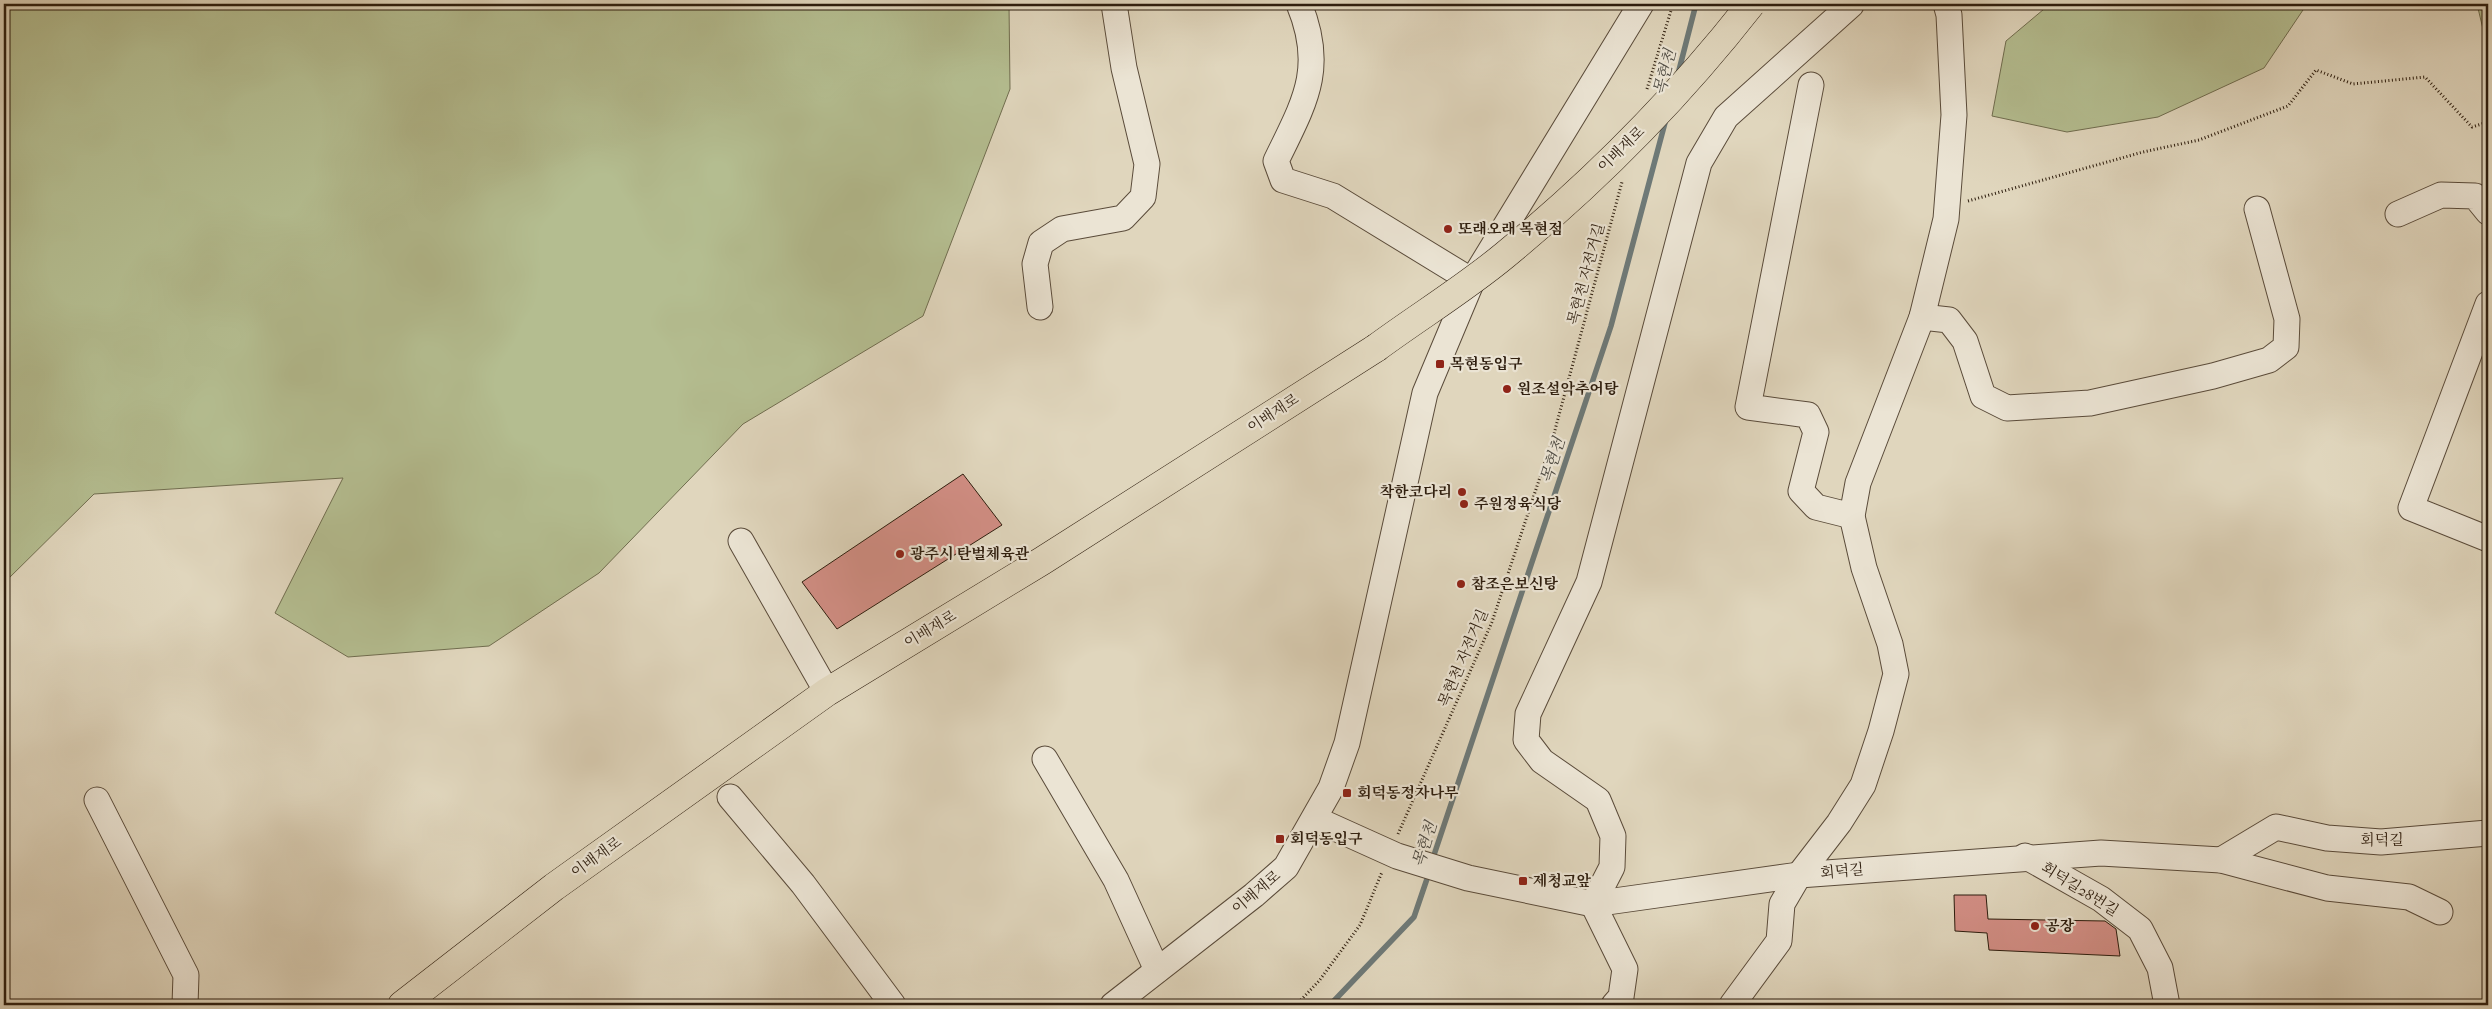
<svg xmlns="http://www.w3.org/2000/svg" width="2492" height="1009" font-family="'IM FELL French Canon','Noto Serif KR',serif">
	<rect width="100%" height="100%" fill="#e0d6bd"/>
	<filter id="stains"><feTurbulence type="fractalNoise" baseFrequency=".004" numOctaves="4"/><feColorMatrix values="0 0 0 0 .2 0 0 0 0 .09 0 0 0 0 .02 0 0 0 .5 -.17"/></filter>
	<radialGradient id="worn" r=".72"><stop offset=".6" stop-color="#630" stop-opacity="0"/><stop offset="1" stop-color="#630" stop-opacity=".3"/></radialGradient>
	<g fill="#b4bd90" stroke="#706d4f">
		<polygon points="4,4 1009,4 1010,89 923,316 743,424 599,573 489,646 348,657 275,613 343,478 94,494 4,583"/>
		<polygon points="2050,4 2307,4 2264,68 2158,117 2067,132 1992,116 2006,41"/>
		<polygon points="2477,4 2488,4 2488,50"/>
	</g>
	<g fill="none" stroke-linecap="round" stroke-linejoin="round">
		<g stroke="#6e7977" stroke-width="5.5">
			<polyline points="1678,74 1696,4"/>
			<polyline points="1432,861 1611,326 1666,119"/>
			<polyline points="1330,1005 1414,917 1429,873"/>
		</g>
	</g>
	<g fill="#d38f86" stroke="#2d1d0e">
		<polygon points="963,474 1002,525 837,629 802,582"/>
		<polygon points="1954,895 1986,895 1988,919 2105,921 2116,929 2120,956 1989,950 1987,933 1955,931"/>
	</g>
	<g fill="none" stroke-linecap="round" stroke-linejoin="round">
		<defs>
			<g id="minor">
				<path d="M1299 4C1326 69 1304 103 1276 161L1283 180 1333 196 1472 281"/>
				<polyline points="1811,85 1748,407 1808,415 1816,432 1801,491 1816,507 1852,516"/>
				<polyline points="2398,214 2441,195 2475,196 2488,212"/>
				<polyline points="2488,304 2411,508 2488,539"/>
				<polyline points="1040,307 1035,264 1041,243 1062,229 1123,218 1143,197 1147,164 1124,68 1114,4"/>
				<polyline points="1922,317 1949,320 1965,341 1983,396 2007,408 2090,403 2213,376 2269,360 2286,347 2287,319 2257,209"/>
				<polyline points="741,541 827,692"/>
				<polyline points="1045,759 1116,880 1157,970"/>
				<polyline points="730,797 803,884 893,1005"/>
				<polyline points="97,800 186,975 185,1005"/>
				<polyline points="1315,819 1397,856 1468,878 1593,904 1799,875 2101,853 2221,860 2327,888 2409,897 2440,912"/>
				<polyline points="2025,856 2101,899 2140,929 2160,968 2167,1005"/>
				<polyline points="2221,860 2276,827 2327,838 2381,842 2488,833"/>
				<polyline points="1113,1005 1254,895 1286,867 1331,788 1347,743 1425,393 1472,281 1641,4"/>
				<polyline points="1614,1005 1621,997 1625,969 1593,904 1612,867 1613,836 1598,800 1542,761 1526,740 1528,714 1589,582 1699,163 1726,117 1851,5"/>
				<polyline points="1732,1005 1779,941 1782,904 1799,875 1839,823 1863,785 1881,731 1896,674 1890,644 1864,568 1852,516 1858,483 1922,317 1946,219 1954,115 1949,15 1946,4"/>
			</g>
			<polyline id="major" points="402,1005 554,887 827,692 1042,561 1376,348"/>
		</defs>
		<use href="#minor" stroke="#5a4b3a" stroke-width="27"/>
		<use href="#major" stroke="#2d1d0e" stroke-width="29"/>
		<g stroke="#2d1d0e" stroke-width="3" stroke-dasharray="1 2.5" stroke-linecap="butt">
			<polyline points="1647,89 1673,4"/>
			<polyline points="1968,201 2143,152 2199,140 2288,106 2316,70 2353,84 2425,77 2472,127 2488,122"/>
			<polyline points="1398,834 1492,622 1552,441 1622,182"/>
			<polyline points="1296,1005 1319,981 1360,925 1382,872"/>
		</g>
		<use href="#minor" stroke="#ebe4d4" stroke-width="25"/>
		<use href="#major" stroke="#e0d6bd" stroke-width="28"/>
		<defs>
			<path id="major-bridge" d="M1376 348C1418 317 1464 289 1505 255 1595 181 1679 96 1751 4"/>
		</defs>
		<use href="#major-bridge" stroke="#2d1d0e" stroke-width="29" stroke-linecap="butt"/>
		<use href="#major-bridge" stroke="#e0d6bd" stroke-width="28"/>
	</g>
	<g fill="#8f2418" stroke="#ebe4d4" stroke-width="2">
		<circle cx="1448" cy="229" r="5"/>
		<rect x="1435" y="359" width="10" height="10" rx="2.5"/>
		<circle cx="1507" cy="389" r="5"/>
		<circle cx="1462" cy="492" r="5"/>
		<circle cx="1464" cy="504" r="5"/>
		<circle cx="900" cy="554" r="5"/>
		<circle cx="1461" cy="584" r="5"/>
		<rect x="1342" y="788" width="10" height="10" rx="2.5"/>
		<rect x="1275" y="834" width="10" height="10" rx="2.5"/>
		<rect x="1518" y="876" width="10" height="10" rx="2.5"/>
		<circle cx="2035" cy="926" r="5"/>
	</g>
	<g text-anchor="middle" stroke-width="4.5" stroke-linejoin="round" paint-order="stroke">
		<g font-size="15" fill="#2d1d0e" stroke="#ebe4d4">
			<text transform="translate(1621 149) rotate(-44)" y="5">이배재로</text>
			<text transform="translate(1586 274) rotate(-75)" y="5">목현천 자전거길</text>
			<text transform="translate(1273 413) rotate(-33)" y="5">이배재로</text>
			<text transform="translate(930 629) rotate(-31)" y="5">이배재로</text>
			<text transform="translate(1463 658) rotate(-67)" y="5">목현천 자전거길</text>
			<text x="2382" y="845">회덕길</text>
			<text transform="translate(596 857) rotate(-36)" y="5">이배재로</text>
			<text transform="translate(1842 871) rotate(-5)" y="5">회덕길</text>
			<text transform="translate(2080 889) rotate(32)" y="5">회덕길28번길</text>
			<text transform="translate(1256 892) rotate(-40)" y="5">이배재로</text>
		</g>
		<g font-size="15" font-weight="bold" fill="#2d1d0e" stroke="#ebe4d4" text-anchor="start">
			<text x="1458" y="234">또래오래 목현점</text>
			<text x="1450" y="369">목현동입구</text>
			<text x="1517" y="394">원조설악추어탕</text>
			<text x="1452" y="497" text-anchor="end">착한코다리</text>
			<text x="1474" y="509">주원정육식당</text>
			<text x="910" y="559">광주시 탄벌체육관</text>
			<text x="1471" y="589">참조은보신탕</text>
			<text x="1357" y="798">회덕동정자나무</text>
			<text x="1290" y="844">회덕동입구</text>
			<text x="1533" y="886">제청교앞</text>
			<text x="2045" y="931">공장</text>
		</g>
		<g font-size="16" font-style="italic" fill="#4e4b43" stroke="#ebe4d4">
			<text transform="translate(1664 72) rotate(-75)" y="6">목현천</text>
			<text transform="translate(1552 460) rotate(-72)" y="6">목현천</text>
			<text transform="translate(1424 844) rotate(-72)" y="6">목현천</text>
		</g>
	</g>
	<rect width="2492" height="1009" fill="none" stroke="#e0d6bd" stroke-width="20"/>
	<rect x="5" y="5" width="2482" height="999" fill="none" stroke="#2d1d0e" stroke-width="2.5"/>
	<rect x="10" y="10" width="2472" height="989" fill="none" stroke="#2d1d0e"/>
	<rect width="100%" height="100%" filter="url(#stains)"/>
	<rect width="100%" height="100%" fill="url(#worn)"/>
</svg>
